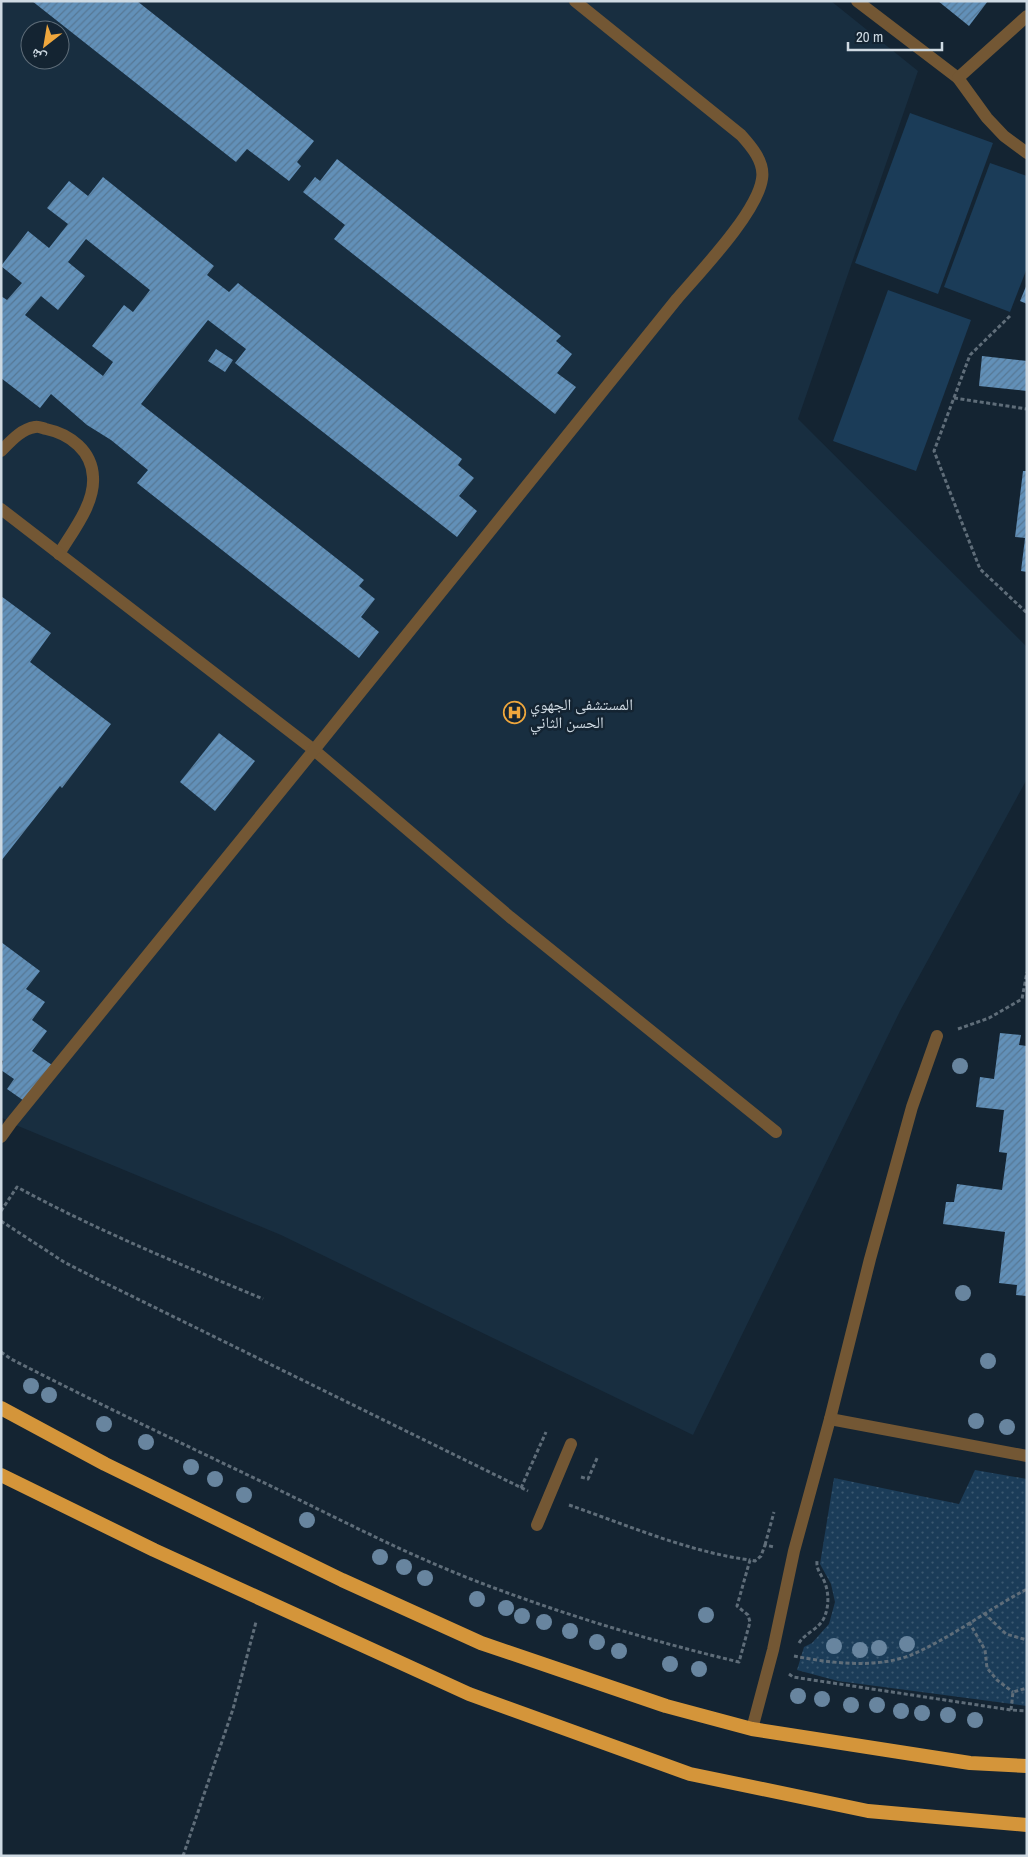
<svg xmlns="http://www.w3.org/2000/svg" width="1028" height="1857" font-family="'Archivo Narrow','Noto Naskh Arabic',sans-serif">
	<defs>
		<pattern id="park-dots" width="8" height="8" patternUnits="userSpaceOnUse" patternTransform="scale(1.25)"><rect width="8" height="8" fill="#1b3c58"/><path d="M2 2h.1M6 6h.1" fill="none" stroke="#3b5870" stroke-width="1.8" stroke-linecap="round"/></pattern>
		<pattern id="building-hatch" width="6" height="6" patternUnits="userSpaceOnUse" patternTransform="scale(1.25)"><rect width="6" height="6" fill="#6290b8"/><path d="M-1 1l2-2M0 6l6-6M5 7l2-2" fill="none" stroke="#577895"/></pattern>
	</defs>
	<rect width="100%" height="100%" fill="#142432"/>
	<path fill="#182e40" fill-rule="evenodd" d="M1 1H831L918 71 798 419 1027 647V779L900 1011 693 1435 281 1235 11 1123 1 1117ZM30 30H60V60H30Z"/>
	<polygon fill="url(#park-dots)" points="975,1470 1027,1479 1027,1706 838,1681 797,1670 804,1647 812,1643 829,1624 835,1602 831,1584 820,1564 834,1478 959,1504"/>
	<g fill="#1b3c58">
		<polygon points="910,113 993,143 938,294 855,263"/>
		<polygon points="990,163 1027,176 1027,268 1010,312 944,287"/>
		<polygon points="888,290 971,320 916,471 833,441"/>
	</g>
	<g fill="url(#building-hatch)" fill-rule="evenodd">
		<polygon points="32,1 137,1 314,141 297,162 301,166 289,181 247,149 236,162"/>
		<polygon points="938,1 988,1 969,26"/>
		<polygon points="337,159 561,336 556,341 572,354 557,373 576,387 555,414 334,239 345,225 303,192 315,177 320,181"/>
		<path d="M103 177 214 266 207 275 229 292 238 283 462 459 458 465 474 478 459 496 477 511 457 537 235 363 246 349 208 320 141 404 364 580 359 586 375 599 361 617 379 632 359 658 137 483 148 470 111 440 87 425 51 394 40 408 1 378V296L7 300 22 283 1 266 28 231 49 248 68 224 47 208 69 181 88 196ZM86 239 150 290 133 312 124 305 92 346 113 362 103 376 25 315 41 296 58 310 85 276 68 262Z"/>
		<polygon points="1027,284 1027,304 1020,301"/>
		<polygon points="216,349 233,360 225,372 208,361"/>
		<polygon points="982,356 1027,361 1027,391 979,386"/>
		<polygon points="1023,471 1027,471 1027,572 1021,571 1025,538 1015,537"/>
		<polygon points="1,596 51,633 30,662 111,724 62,788 60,786 1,861"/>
		<polygon points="219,733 255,761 215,811 180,782"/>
		<polygon points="1,942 40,971 26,989 45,1002 32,1020 47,1031 32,1051 52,1065 27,1103 7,1089 14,1079 1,1070 3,1061 1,1060"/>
		<polygon points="1000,1033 1021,1035 1019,1045 1027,1046 1027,1296 1016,1295 1017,1285 999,1283 1005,1232 943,1224 946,1202 954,1202 957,1184 1002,1190 1007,1153 999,1152 1004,1110 976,1107 980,1077 994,1079"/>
	</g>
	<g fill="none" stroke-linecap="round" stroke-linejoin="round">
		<g stroke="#5f6d79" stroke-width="3" stroke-dasharray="4 2.5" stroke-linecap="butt">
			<polyline points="1010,316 970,355 934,451 980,569 1027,613"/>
			<polyline points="954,398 1027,409"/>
			<polyline points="958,1029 989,1018 1022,999 1027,972"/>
			<path d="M1 1211 17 1187C96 1230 180 1264 263 1299"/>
			<polyline points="1,1221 64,1262 101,1281 528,1491"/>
			<path d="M1 1352 11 1359C99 1404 187 1446 275 1488 343 1521 410 1556 481 1583 565 1615 651 1641 739 1662L750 1622 748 1615 737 1606 750 1560 755 1561 761 1556 765 1545 774 1547"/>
			<polyline points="581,1477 588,1479 598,1456"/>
			<polyline points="521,1488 546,1432"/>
			<path d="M569 1505C627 1525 689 1552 750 1560"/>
			<polyline points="765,1545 774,1512"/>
			<polyline points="984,1613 1006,1634 1027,1640"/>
			<polyline points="969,1622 985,1650 987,1668 997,1680 1013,1692"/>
			<path d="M799 1643C805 1633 819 1629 824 1618 829 1607 829 1594 825 1583 822 1575 816 1570 817 1561"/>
			<path d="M794 1656C830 1663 875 1669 911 1655 949 1639 989 1609 1027 1589"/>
			<polyline points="789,1674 793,1677 1011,1710 1027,1711"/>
			<polyline points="1011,1710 1013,1692 1027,1688"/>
			<polyline points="183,1856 233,1709 256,1622"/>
		</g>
		<g stroke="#735734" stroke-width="12">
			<path d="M1 451C10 442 21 429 35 427 38 426 42 428 46 429 70 434 92 451 93 477 95 504 72 532 59 554"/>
			<polyline points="1,509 314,750 510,917 776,1132"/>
			<path d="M1 1137 11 1123 314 750 676 300C699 273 757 213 762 179 765 162 751 146 741 135L575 1"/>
			<polyline points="537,1525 571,1444"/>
		</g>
		<g stroke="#735734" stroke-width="12">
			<polyline points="857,1 958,78"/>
			<polyline points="1027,16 958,78 987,118 1004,136 1027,153"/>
			<polyline points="830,1419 1027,1456"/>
			<polyline points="752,1729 773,1650 794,1551 830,1419 870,1259 912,1107 937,1036"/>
		</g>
		<g stroke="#d4953a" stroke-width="14">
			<polyline points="1,1408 105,1464 342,1580 481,1643 666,1706 752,1729 970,1763 1027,1766"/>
			<polyline points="1,1475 154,1550 469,1694 690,1774 868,1811 1027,1825"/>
		</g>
	</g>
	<g fill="#68859f">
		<circle cx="960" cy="1066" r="8"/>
		<circle cx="963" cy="1293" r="8"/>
		<circle cx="988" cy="1361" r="8"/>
		<circle cx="31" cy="1386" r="8"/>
		<circle cx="49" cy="1395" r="8"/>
		<circle cx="976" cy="1421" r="8"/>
		<circle cx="104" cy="1424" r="8"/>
		<circle cx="1007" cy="1427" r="8"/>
		<circle cx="146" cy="1442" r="8"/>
		<circle cx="191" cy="1467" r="8"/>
		<circle cx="215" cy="1479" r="8"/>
		<circle cx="244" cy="1495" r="8"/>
		<circle cx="307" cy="1520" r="8"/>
		<circle cx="380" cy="1557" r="8"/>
		<circle cx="404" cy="1567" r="8"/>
		<circle cx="425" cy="1578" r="8"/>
		<circle cx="477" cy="1599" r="8"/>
		<circle cx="506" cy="1608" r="8"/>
		<circle cx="706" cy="1615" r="8"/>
		<circle cx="522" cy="1616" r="8"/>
		<circle cx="544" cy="1622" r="8"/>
		<circle cx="570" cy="1631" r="8"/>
		<circle cx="597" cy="1642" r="8"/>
		<circle cx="907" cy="1644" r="8"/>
		<circle cx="834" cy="1646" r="8"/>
		<circle cx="879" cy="1648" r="8"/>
		<circle cx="860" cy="1650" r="8"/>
		<circle cx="619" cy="1651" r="8"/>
		<circle cx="670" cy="1664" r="8"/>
		<circle cx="699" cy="1669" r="8"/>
		<circle cx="798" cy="1696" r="8"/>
		<circle cx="822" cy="1699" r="8"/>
		<circle cx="851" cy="1705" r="8"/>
		<circle cx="877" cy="1705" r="8"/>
		<circle cx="901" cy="1711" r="8"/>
		<circle cx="922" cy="1713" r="8"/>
		<circle cx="948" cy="1715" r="8"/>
		<circle cx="975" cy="1720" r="8"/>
	</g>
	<defs>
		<symbol id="hospital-ring" viewBox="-11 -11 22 22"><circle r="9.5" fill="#142432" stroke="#efa73d" stroke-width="1.5"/><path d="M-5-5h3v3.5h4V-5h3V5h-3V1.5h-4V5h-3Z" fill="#efa73d"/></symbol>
	</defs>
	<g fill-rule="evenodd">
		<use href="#hospital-ring" x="502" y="700" width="25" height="25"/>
	</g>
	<g text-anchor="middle" stroke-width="5" stroke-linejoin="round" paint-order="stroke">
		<g font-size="16" fill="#cfdae3" stroke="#142432" text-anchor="start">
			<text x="530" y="710">المستشفى الجهوي<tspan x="530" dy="18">الحسن الثاني</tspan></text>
		</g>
	</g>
	<rect width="1028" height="1857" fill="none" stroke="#cfdae3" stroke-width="5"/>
	<g transform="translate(45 45) rotate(211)"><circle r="24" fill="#142432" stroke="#5f6d79"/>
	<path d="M0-4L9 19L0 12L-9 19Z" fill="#efa73d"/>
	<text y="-8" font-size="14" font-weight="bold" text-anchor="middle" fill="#cfdae3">ش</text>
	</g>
	<path d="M848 42v8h94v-8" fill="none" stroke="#cfdae3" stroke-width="2.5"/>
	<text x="856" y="42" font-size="15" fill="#cfdae3" stroke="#142432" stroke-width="4" paint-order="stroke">20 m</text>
</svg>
